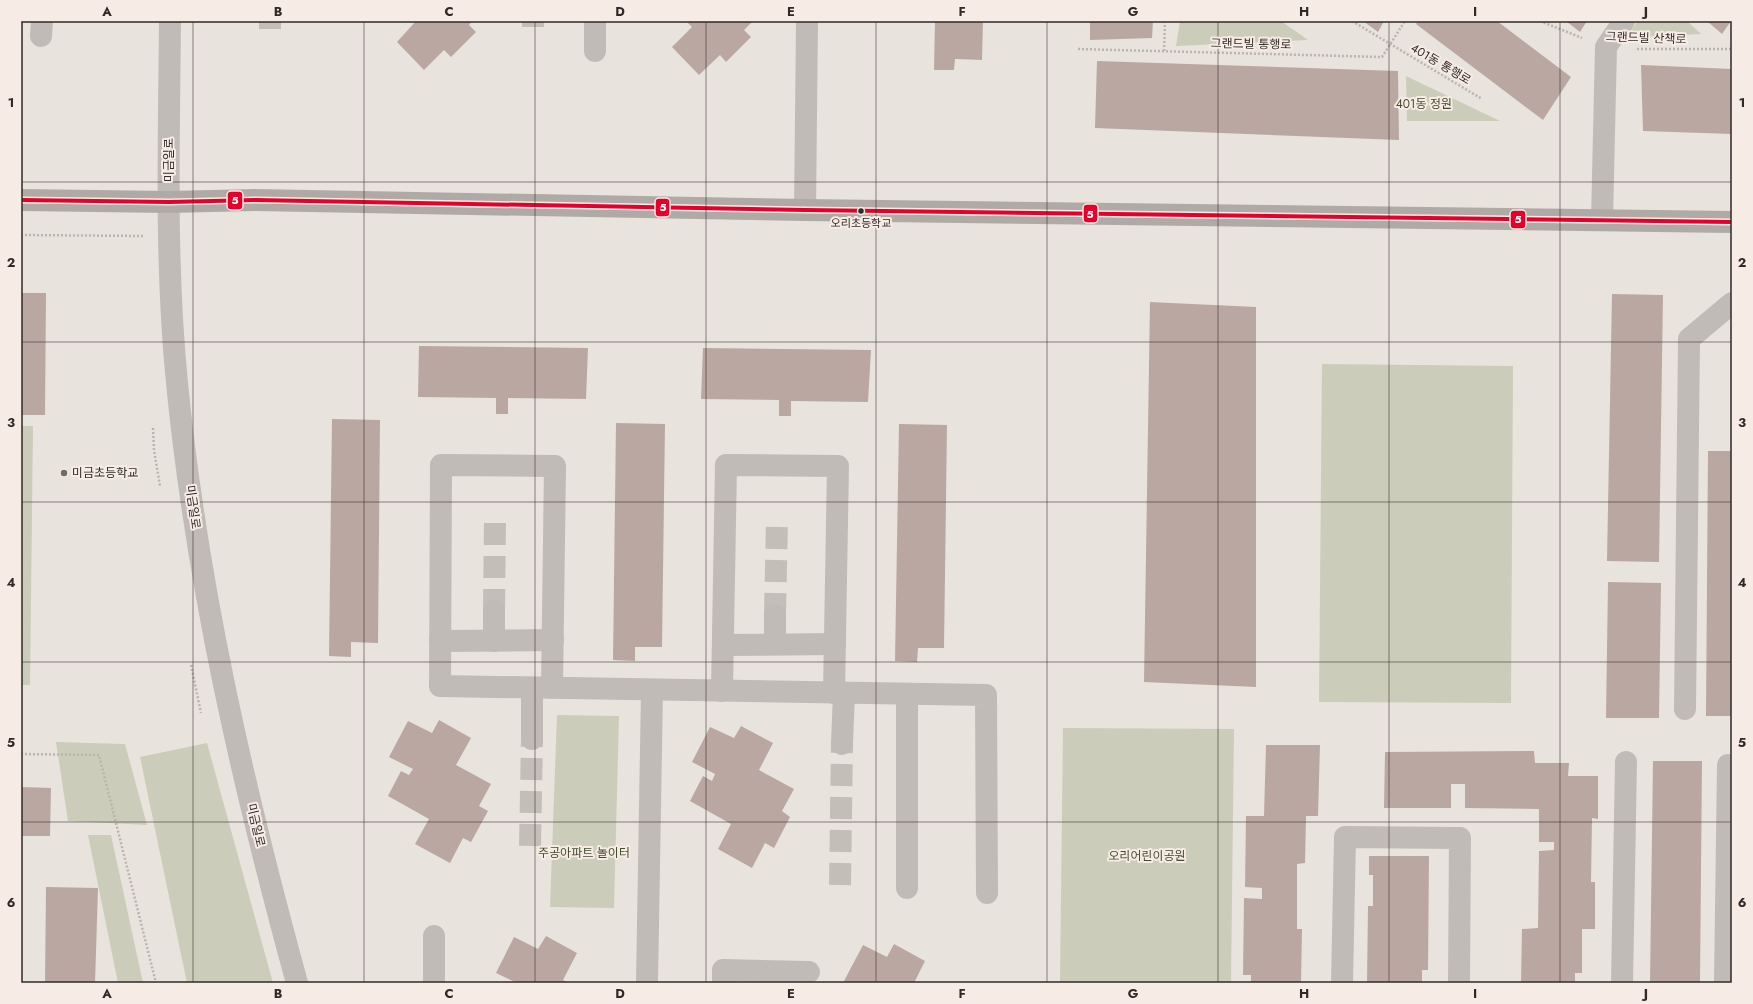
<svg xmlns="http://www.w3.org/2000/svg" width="1753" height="1004" font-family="Jost,'Noto Sans KR',sans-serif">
	<rect width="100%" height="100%" fill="#e9e3de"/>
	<g fill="#cbccba">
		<polygon points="1180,21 1281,21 1308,40 1176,46"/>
		<polygon points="1638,21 1687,21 1701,34 1626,38"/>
		<polygon points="1406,76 1500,121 1407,121"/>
		<polygon points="1322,364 1513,366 1511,703 1319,702"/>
		<polygon points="21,426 33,426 30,685 21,685"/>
		<polygon points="557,715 619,716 614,908 550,907"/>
		<polygon points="1063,728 1234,729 1231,983 1060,983"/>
		<polygon points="56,742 125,744 147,825 68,821"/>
		<polygon points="207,743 273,983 187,983 140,757"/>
		<polygon points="88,835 111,835 143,983 118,983"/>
	</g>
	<g fill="#baa7a2">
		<polygon points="416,21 472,21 469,25 476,32 451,57 444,50 424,70 397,42"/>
		<polygon points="686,21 753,21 744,30 751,37 726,62 720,55 699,75 672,47 692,27"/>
		<polygon points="935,21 983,21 982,60 955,59 954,70 934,70"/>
		<polygon points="1090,21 1153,21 1152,38 1090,40"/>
		<polygon points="1363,21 1384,21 1378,32"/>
		<polygon points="1418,21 1497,21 1571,77 1543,120 1416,24"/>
		<polygon points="1566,21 1587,21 1580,32"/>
		<polygon points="1707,21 1731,21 1722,34"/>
		<polygon points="1097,61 1398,71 1399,140 1095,128"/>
		<polygon points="1641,65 1732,69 1732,134 1643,131"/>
		<polygon points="21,293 46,293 45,415 21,415"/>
		<polygon points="1612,294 1663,295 1659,562 1607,561"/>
		<polygon points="1150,302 1256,307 1256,687 1144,682"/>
		<polygon points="419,346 588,348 586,399 508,398 508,414 496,414 496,398 418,397"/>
		<polygon points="703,348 871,350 868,402 791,401 791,416 779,416 779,400 701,399"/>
		<polygon points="332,419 380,420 378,643 351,642 351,657 329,656"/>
		<polygon points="616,423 665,424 662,647 635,647 635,661 613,660"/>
		<polygon points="899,424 947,425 944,648 918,648 917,662 895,661"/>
		<polygon points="1708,451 1732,451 1732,716 1706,716"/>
		<polygon points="1608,582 1661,583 1659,718 1606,718"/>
		<polygon points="439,720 471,738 456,765 491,784 479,806 488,811 471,842 463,838 450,863 415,844 429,819 388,796 401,771 409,775 413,769 389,757 408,721 432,733"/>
		<polygon points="741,726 773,743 759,770 794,789 782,811 790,817 774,848 765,843 752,868 718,849 731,824 690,801 703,776 712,781 715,774 692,762 710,727 734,738"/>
		<polygon points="1266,745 1320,745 1318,816 1306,816 1305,863 1297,864 1297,929 1302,929 1301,983 1251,983 1251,975 1243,975 1244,898 1262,899 1262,888 1245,887 1246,816 1264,816"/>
		<polygon points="1534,751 1535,763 1569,763 1568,776 1598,776 1598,819 1592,818 1591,882 1595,882 1595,929 1582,929 1582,973 1575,973 1575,983 1521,983 1522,929 1538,928 1539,851 1554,850 1554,842 1539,842 1539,809 1465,808 1465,784 1451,784 1451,808 1384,808 1385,752"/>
		<polygon points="1653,761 1702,761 1700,983 1650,983"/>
		<polygon points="21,787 51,788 50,836 21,836"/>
		<polygon points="1369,856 1429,856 1428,970 1422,970 1422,983 1367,983 1368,906 1373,906 1373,875 1369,875"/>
		<polygon points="46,887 98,888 95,983 45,983"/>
		<polygon points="546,936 577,953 563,980 568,983 517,983 496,973 514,937 538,949"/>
		<polygon points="894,944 925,961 914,983 849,983 844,981 863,945 887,957"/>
	</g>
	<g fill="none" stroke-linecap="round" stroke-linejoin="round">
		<g stroke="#c4beb9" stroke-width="22" stroke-dasharray="22 11" stroke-linecap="butt">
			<polyline points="533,27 533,21"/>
			<polyline points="270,29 270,21"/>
			<polyline points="494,611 495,517"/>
			<polyline points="775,615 777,519"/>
			<polyline points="530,846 532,739"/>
			<polyline points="840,885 842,744"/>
		</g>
		<g stroke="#bab4b0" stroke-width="2.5" stroke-dasharray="2 2" stroke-linecap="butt">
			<polyline points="1352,21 1482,99"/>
			<polyline points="1540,21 1582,38"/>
			<polyline points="1078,49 1382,57 1405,21"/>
			<polyline points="1637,49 1732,49"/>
			<polyline points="1164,51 1165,21"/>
			<polyline points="21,235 143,236"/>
			<polyline points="153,428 154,450 160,486"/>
			<polyline points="191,665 201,713"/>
			<polyline points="21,754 99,755 156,983"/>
		</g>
		<g stroke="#c1bbb8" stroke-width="22">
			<path d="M170 21C169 142 165 263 177 383 197 587 243 786 297 983"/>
			<polyline points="41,36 42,21"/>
			<polyline points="595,51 595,21"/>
			<polyline points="805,210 807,21"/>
			<polyline points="1602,220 1606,47 1624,21"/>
			<polyline points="440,641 553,640"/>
			<polyline points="494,641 494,611"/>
			<polyline points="775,644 775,615"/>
			<polyline points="723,645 835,644"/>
			<path d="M552 688 555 466 441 465 440 686C622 689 804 692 986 695L987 893"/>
			<polyline points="722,691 726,465 838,466 834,693"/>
			<polyline points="1685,709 1689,339 1732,303"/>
			<polyline points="532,739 532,688"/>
			<polyline points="842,744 844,693"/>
			<polyline points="907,888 907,694"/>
			<polyline points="434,983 434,936"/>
			<polyline points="647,983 652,690"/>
			<polyline points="723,983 723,970 809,972"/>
			<polyline points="1342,983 1345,837 1460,838 1459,983"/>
			<polyline points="1622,983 1626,762"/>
			<polyline points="1725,983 1728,765"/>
		</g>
		<polyline stroke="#b0aaa7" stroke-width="22" points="21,200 169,202 255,200 805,210 1732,222"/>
		<defs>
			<polyline id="bus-1" points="21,200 169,202 255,200 805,210 1732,222"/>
		</defs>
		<use href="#bus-1" stroke="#f6ece5" stroke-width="7"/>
		<use href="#bus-1" stroke="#e4002b" stroke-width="4"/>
	</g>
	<path fill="none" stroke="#312927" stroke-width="1" stroke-opacity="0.55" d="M193 21V983M364 21V983M535 21V983M706 21V983M876 21V983M1047 21V983M1218 21V983M1389 21V983M1560 21V983M21 182H1732M21 342H1732M21 502H1732M21 662H1732M21 822H1732"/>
	<circle fill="#312927" stroke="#f6ece5" stroke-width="1.5" cx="861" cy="211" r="3.5"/>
	<circle fill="#716a67" stroke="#f6ece5" stroke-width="1.5" cx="64" cy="473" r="4"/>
	<g text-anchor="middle" stroke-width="4" stroke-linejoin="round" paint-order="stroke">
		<g font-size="11" fill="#312927" stroke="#f6ece5">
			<text x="861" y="227">오리초등학교</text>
		</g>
		<g font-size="12" fill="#312927" stroke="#f6ece5">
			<text transform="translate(1646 38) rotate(2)" y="4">그랜드빌 산책로</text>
			<text transform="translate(1251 44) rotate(1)" y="4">그랜드빌 통행로</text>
			<text transform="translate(1441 64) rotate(31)" y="4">401동 통행로</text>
			<text transform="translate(169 160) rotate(-90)" y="4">미금일로</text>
			<text transform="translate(193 507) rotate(82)" y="4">미금일로</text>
			<text transform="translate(256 825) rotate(77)" y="4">미금일로</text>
		</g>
		<g font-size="12" fill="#444c2e" stroke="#f6ece5">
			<text x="1424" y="108">401동 정원</text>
			<text x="584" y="857">주공아파트 놀이터</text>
			<text x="1147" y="860">오리어린이공원</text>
		</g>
		<g font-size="12" fill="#312927" stroke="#f6ece5" text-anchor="start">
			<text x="72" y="477">미금초등학교</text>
		</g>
	</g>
	<g stroke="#f6ece5" stroke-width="1.5">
		<rect x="227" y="191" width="16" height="19" rx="4" fill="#e4002b"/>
		<rect x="655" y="198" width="15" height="19" rx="4" fill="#e4002b"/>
		<rect x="1083" y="204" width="15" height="19" rx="4" fill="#e4002b"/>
		<rect x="1510" y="210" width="16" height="19" rx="4" fill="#e4002b"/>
	</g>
	<g font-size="11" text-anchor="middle" font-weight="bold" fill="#fff">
		<text x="235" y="204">5</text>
		<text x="663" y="211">5</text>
		<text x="1090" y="218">5</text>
		<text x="1518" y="223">5</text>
	</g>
	<rect width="1753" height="1004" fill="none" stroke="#f6ece5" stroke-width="44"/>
	<rect x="22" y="22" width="1709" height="960" fill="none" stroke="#312927" stroke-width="1.5"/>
	<g font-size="13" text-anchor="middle" font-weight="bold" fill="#312927">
		<text x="107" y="16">A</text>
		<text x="278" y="16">B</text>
		<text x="449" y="16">C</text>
		<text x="620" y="16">D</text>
		<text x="791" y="16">E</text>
		<text x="962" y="16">F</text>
		<text x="1133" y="16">G</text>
		<text x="1304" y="16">H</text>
		<text x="1475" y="16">I</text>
		<text x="1646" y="16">J</text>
		<text x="11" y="107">1</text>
		<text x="1742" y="107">1</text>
		<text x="11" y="267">2</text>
		<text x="1742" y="267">2</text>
		<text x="11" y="427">3</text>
		<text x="1742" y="427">3</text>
		<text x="11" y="587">4</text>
		<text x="1742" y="587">4</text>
		<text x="11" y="747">5</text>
		<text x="1742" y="747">5</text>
		<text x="11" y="907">6</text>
		<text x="1742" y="907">6</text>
		<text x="107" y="998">A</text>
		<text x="278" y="998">B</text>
		<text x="449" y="998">C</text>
		<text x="620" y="998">D</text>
		<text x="791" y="998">E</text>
		<text x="962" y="998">F</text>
		<text x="1133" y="998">G</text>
		<text x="1304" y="998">H</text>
		<text x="1475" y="998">I</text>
		<text x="1646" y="998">J</text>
	</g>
</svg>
